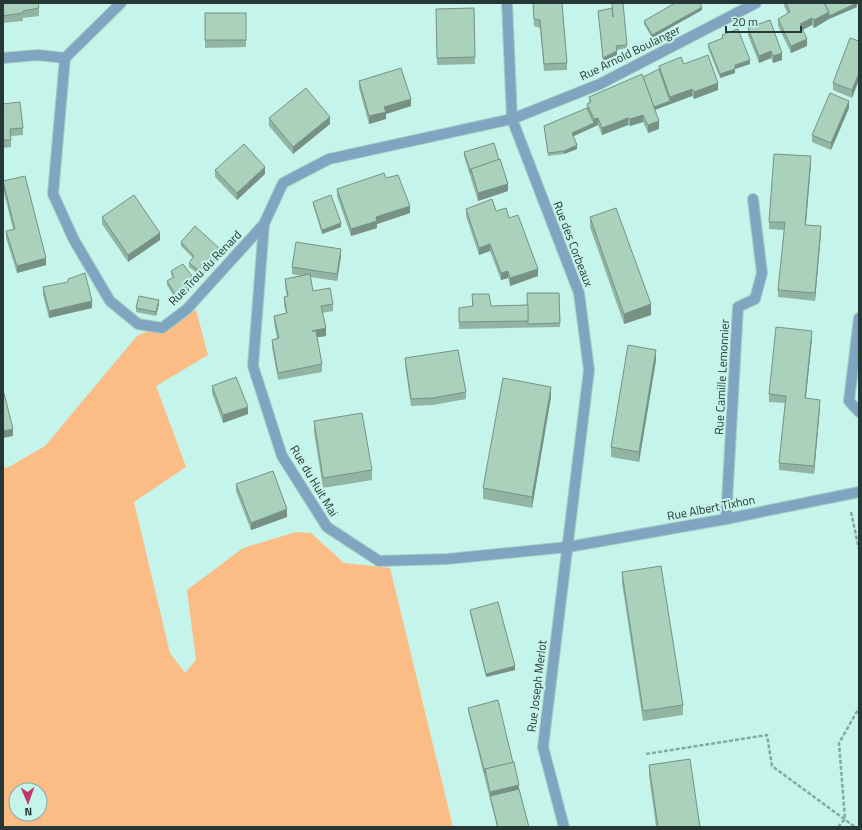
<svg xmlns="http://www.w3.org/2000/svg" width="862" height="830" font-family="'Titillium Web',sans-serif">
	<rect width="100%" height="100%" fill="#c5f4ea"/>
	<path fill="#fbbc85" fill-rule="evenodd" d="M196 310 208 355 156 386 186 467 134 502 170 653 185 673 196 660 187 590 243 548 296 532 311 533 344 563 390 568 453 827H3V466L7 468 45 446 137 336ZM16 790H40V814H16Z"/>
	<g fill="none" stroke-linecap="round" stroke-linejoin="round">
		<defs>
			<polyline id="lane" points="726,519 738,307 755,299 762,273 753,199"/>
			<g id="street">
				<polyline points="507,3 512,119 579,293 589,370 543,747 564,827"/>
				<polyline points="3,58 38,55 65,58 53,194 74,240 110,301 138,324 162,328 187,309 264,224 283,183 329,159 512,119 600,84 756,3"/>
				<polyline points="65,58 121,3"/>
				<polyline points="264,224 253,366 282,456 327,527 379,561 447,559 568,547 726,519 859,492"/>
				<polyline points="859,318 849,401 859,412"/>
			</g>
		</defs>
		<use href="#lane" stroke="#a5cec6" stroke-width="12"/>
		<use href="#street" stroke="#a5cec6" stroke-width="12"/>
		<g stroke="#85a9a2" stroke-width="2.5" stroke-dasharray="4 2" stroke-linecap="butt">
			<polyline points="851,512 859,549"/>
			<polyline points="646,754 767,735 772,766 855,827"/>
			<polyline points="838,827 845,819 839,743 859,708"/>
		</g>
		<use href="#lane" stroke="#80a5c0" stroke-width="10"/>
		<use href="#street" stroke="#80a5c0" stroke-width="10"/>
	</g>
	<g fill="#92b4a2">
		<polygon points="3,3 39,8 39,16 23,18 23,21 3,23"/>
		<polygon points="533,3 562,3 567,63 567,70 544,71 540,28 534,26"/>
		<polygon points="612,3 627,45 627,48 617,50 617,55 603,61 598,11 613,14"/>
		<polygon points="784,3 857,3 857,7 829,19 814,28 812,25 803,30 807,46 791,53 778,26 778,19 788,14 784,6"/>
		<polygon points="474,8 475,64 437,65 436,9"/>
		<polygon points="702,10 652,38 644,24 644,21"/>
		<polygon points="205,13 246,13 246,47 205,48"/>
		<polygon points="748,28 782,60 773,63 771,58 759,63 748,35"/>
		<polygon points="722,35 750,64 735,69 735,73 720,78 708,48 708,44 722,38"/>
		<polygon points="859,41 852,98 833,90 833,83"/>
		<polygon points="684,64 718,90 694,99 692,96 655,110 659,129 648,133 643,122 630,126 628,125 602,135 598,125 573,136 577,149 564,154 548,156 544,126 587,108 587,104 589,103 589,97 643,77 659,69 659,66"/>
		<polygon points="359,81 411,106 386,114 386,119 369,124 359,88"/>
		<polygon points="3,104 23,128 23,135 11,136 11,147 3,148"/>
		<polygon points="849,108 831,150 812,142 812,135"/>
		<polygon points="269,118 330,124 293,154 269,126"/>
		<polygon points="464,152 508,191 478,201 464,156"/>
		<polygon points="811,164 806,225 821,233 815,301 778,297 778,290 784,230 769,229 769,222"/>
		<polygon points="215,170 265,174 237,200 215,177"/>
		<polygon points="386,178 410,213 377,224 377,228 351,236 337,196 337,189"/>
		<polygon points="3,181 46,265 17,273 6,238 6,231 13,229 3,189"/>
		<polygon points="313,202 341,227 322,234 313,205"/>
		<polygon points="466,209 496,211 509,218 538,276 510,286 508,278 501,280 490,251 479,255 466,216"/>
		<polygon points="102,217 160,240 128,262 102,224"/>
		<polygon points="590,217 651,315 624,324 590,227"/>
		<polygon points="181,242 221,253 202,277 189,267 189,263 193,258 181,246"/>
		<polygon points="341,256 337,281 310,277 313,291 333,304 333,311 322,313 326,336 317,337 322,364 322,372 278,380 272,347 272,340 277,338 274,323 274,316 286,313 284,305 284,297 287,297 285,286 285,279 302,276 292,274 292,267"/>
		<polygon points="171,271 192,280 185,285 189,292 178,303 167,285 167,281 173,278 171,274"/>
		<polygon points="43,287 92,308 49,318 43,295"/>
		<polygon points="559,293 560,327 459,329 459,308 472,306 472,294 491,306 527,305"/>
		<polygon points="159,304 156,316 136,312 136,308"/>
		<polygon points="812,338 806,398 820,407 814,474 779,470 779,463 785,403 769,402 769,394"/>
		<polygon points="405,358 466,392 466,399 433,405 411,406 405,365"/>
		<polygon points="656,360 639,462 611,457 611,447"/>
		<polygon points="212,386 248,414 223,423 212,393"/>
		<polygon points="551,397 532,508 483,499 483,488"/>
		<polygon points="314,421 372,470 372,480 323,488 314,432"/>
		<polygon points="236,484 287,517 251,530 236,491"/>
		<polygon points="622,572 683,705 683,715 643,721 622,583"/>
		<polygon points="470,610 515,670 486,677 470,613"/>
		<polygon points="468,708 519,789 529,827 497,827 468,711"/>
		<polygon points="649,765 700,827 656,827 649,775"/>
	</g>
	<g fill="#779284">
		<polygon points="857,3 857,7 829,19 814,28 814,20 829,12"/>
		<polygon points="702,7 702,10 652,38 652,35"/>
		<polygon points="812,18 812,25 800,31 800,24"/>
		<polygon points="807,39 807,46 791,53 791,46"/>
		<polygon points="617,51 617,55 603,61 603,58"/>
		<polygon points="771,51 771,58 759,63 759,56"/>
		<polygon points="782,53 782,60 773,63 773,56"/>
		<polygon points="750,60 750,64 735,69 735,65"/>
		<polygon points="735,69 735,73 720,78 720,74"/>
		<polygon points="859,73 859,80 852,98 852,90"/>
		<polygon points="718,83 718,90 694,99 694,92"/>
		<polygon points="692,89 692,96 654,110 654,107 670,101 670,97"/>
		<polygon points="411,99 411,106 386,114 386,119 369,124 369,116 384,107"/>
		<polygon points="849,101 849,108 831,150 831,143"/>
		<polygon points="643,115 643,122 630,126 630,119"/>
		<polygon points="330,117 330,124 293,154 293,147"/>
		<polygon points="598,118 598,125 572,137 572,133 594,123 594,119"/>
		<polygon points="628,118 628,125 602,135 602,128"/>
		<polygon points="659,121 659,129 648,133 648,125"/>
		<polygon points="577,145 577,149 564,154 564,151"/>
		<polygon points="811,156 811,164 805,232 805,225"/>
		<polygon points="265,167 265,174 237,200 237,193"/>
		<polygon points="508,184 508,191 478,201 478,193"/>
		<polygon points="410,206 410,213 377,224 377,228 351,236 351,229 376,217"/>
		<polygon points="341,223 341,227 322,234 322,230"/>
		<polygon points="821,226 821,233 815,301 815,293"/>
		<polygon points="160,233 160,240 128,262 128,255"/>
		<polygon points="490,244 490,251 479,255 479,248"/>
		<polygon points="341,249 341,256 337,281 337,274"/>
		<polygon points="221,250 221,253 202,277 202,273"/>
		<polygon points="46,258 46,265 17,273 17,266"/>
		<polygon points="538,269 538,276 510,286 510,278"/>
		<polygon points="508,271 508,278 501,280 501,273"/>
		<polygon points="192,276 192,280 183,287 183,283"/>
		<polygon points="189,288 189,292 178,303 178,299"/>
		<polygon points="159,300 159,304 156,316 156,312"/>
		<polygon points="92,301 92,308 49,318 49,311"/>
		<polygon points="651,304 651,315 624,324 624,314"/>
		<polygon points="326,328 326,336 312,338 312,331"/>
		<polygon points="812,331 812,338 805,405 805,398"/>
		<polygon points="656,350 656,360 639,462 639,452"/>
		<polygon points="551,387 551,397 532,508 532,497"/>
		<polygon points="820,400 820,407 814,474 814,466"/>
		<polygon points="248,407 248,414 223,423 223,415"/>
		<polygon points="13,429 13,436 3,438 3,431"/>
		<polygon points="287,509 287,517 251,530 251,523"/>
		<polygon points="515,666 515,670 486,677 486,674"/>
		<polygon points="519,785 519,792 490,796 490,799 490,792"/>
	</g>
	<g fill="#aad1bc" stroke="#779284">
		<polygon points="3,3 38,3 39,8 23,11 23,13 3,16"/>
		<polygon points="533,3 562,3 567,63 544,64 540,20 534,19"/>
		<polygon points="612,3 623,3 627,45 616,46 617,51 603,58 598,11 612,8 613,17"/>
		<polygon points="675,3 700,3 702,7 652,35 644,21"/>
		<polygon points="786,3 824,3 829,12 814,20 812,18 800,24 807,39 791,46 778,19 790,12"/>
		<polygon points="824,3 857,3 829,16 829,12"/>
		<polygon points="474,8 475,57 437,58 436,9"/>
		<rect x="205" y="13" width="41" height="27"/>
		<polygon points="770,20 782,53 773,56 771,51 759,56 748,28"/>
		<polygon points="738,29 750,60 735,65 735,69 720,74 708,44 723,38 722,35"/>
		<polygon points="850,38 859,41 859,73 852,90 833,83"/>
		<polygon points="708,55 718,83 694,92 692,89 670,97 659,66 681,57 684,64"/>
		<polygon points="401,68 411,99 384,107 386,112 369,116 359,81"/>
		<polygon points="659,69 670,101 654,107 643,77"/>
		<polygon points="642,74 659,121 648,125 643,115 630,119 628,118 602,128 598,118 594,119 587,104 591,102 589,97"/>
		<polygon points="306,88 330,117 293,147 269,118"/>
		<polygon points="830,93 849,101 831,143 812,135"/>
		<polygon points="20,102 23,128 10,129 11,140 3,140 3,104"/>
		<polygon points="587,108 594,123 572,133 577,145 564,151 548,153 544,126"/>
		<polygon points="494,143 499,160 471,169 471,173 464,152"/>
		<polygon points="244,144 265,167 237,193 215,170"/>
		<polygon points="774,154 811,156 805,225 821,226 815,293 778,290 785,222 769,222"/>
		<polygon points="500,159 508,184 478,193 471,169"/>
		<polygon points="384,173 386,178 398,175 410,206 376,217 377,221 351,229 337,189"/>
		<polygon points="25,176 46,258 17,266 6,231 15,229 3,181"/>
		<polygon points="134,195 160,233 128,255 102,217"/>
		<polygon points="331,195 341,223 322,230 313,202"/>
		<polygon points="492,199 496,211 506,208 509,218 518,215 538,269 510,278 508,271 501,273 490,244 479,248 466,209"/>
		<polygon points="616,208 651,304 624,314 590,217"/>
		<polygon points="195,226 221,250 202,273 189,263 194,256 181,242"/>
		<polygon points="296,242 341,249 337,274 292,267"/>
		<polygon points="183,264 192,276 183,283 189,288 178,299 167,281 174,277 171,271"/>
		<polygon points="85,273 92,301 49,311 43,287 68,282 68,279"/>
		<polygon points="310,274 313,291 330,288 333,304 321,306 326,328 312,331 316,331 322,364 278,373 272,340 279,338 274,316 287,313 284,297 288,296 285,279"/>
		<polygon points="527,293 559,293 560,323 528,324"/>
		<polygon points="472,294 489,294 491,306 528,305 528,321 459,322 459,308 473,306"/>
		<polygon points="139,296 159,300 156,312 136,308"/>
		<polygon points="776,327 812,331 805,398 820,400 814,466 779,463 786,396 769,394"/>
		<polygon points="628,345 656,350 639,452 611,447"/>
		<polygon points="458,350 466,392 433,398 411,399 405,358"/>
		<polygon points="236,377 248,407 223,415 212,386"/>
		<polygon points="503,378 551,387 532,497 483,488"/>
		<polygon points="3,393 4,393 13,429 3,431"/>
		<polygon points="362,413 372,470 323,478 314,421"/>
		<polygon points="273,471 287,509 251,523 236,484"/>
		<polygon points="661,566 683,705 643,711 622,572"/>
		<polygon points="498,602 515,666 486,674 470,610"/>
		<polygon points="498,700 513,763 485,769 485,773 468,708"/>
		<polygon points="690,759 700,827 658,827 649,765"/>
		<polygon points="514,762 519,785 490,792 485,769"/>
		<polygon points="519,789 529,827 498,827 490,796"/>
	</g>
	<g text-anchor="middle" stroke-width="4" stroke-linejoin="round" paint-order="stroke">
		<g font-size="12" fill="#263835" stroke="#c5f4ea">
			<text transform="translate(630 53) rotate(-26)" y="4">Rue Arnold Boulanger</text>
			<text transform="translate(573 244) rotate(69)" y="4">Rue des Corbeaux</text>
			<text transform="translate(205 268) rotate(-46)" y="4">Rue Trou du Renard</text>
			<text transform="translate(722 377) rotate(-87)" y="4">Rue Camille Lemonnier</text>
			<text transform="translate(314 481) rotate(59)" y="4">Rue du Huit Mai</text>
			<text transform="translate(711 508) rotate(-11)" y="4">Rue Albert Tixhon</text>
			<text transform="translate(537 686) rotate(-83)" y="4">Rue Joseph Merlot</text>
		</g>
	</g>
	<rect width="862" height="830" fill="none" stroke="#263835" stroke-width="8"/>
	<g transform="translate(28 802) rotate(178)"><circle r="19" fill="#c5f4ea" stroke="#85a9a2"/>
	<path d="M0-3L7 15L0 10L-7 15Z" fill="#c1366d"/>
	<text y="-6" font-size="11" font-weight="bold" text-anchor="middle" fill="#263835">N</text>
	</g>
	<path d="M726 26v6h75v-6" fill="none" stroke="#263835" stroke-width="2"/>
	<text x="732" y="26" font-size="12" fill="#263835" stroke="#c5f4ea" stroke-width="3" paint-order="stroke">20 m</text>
</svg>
